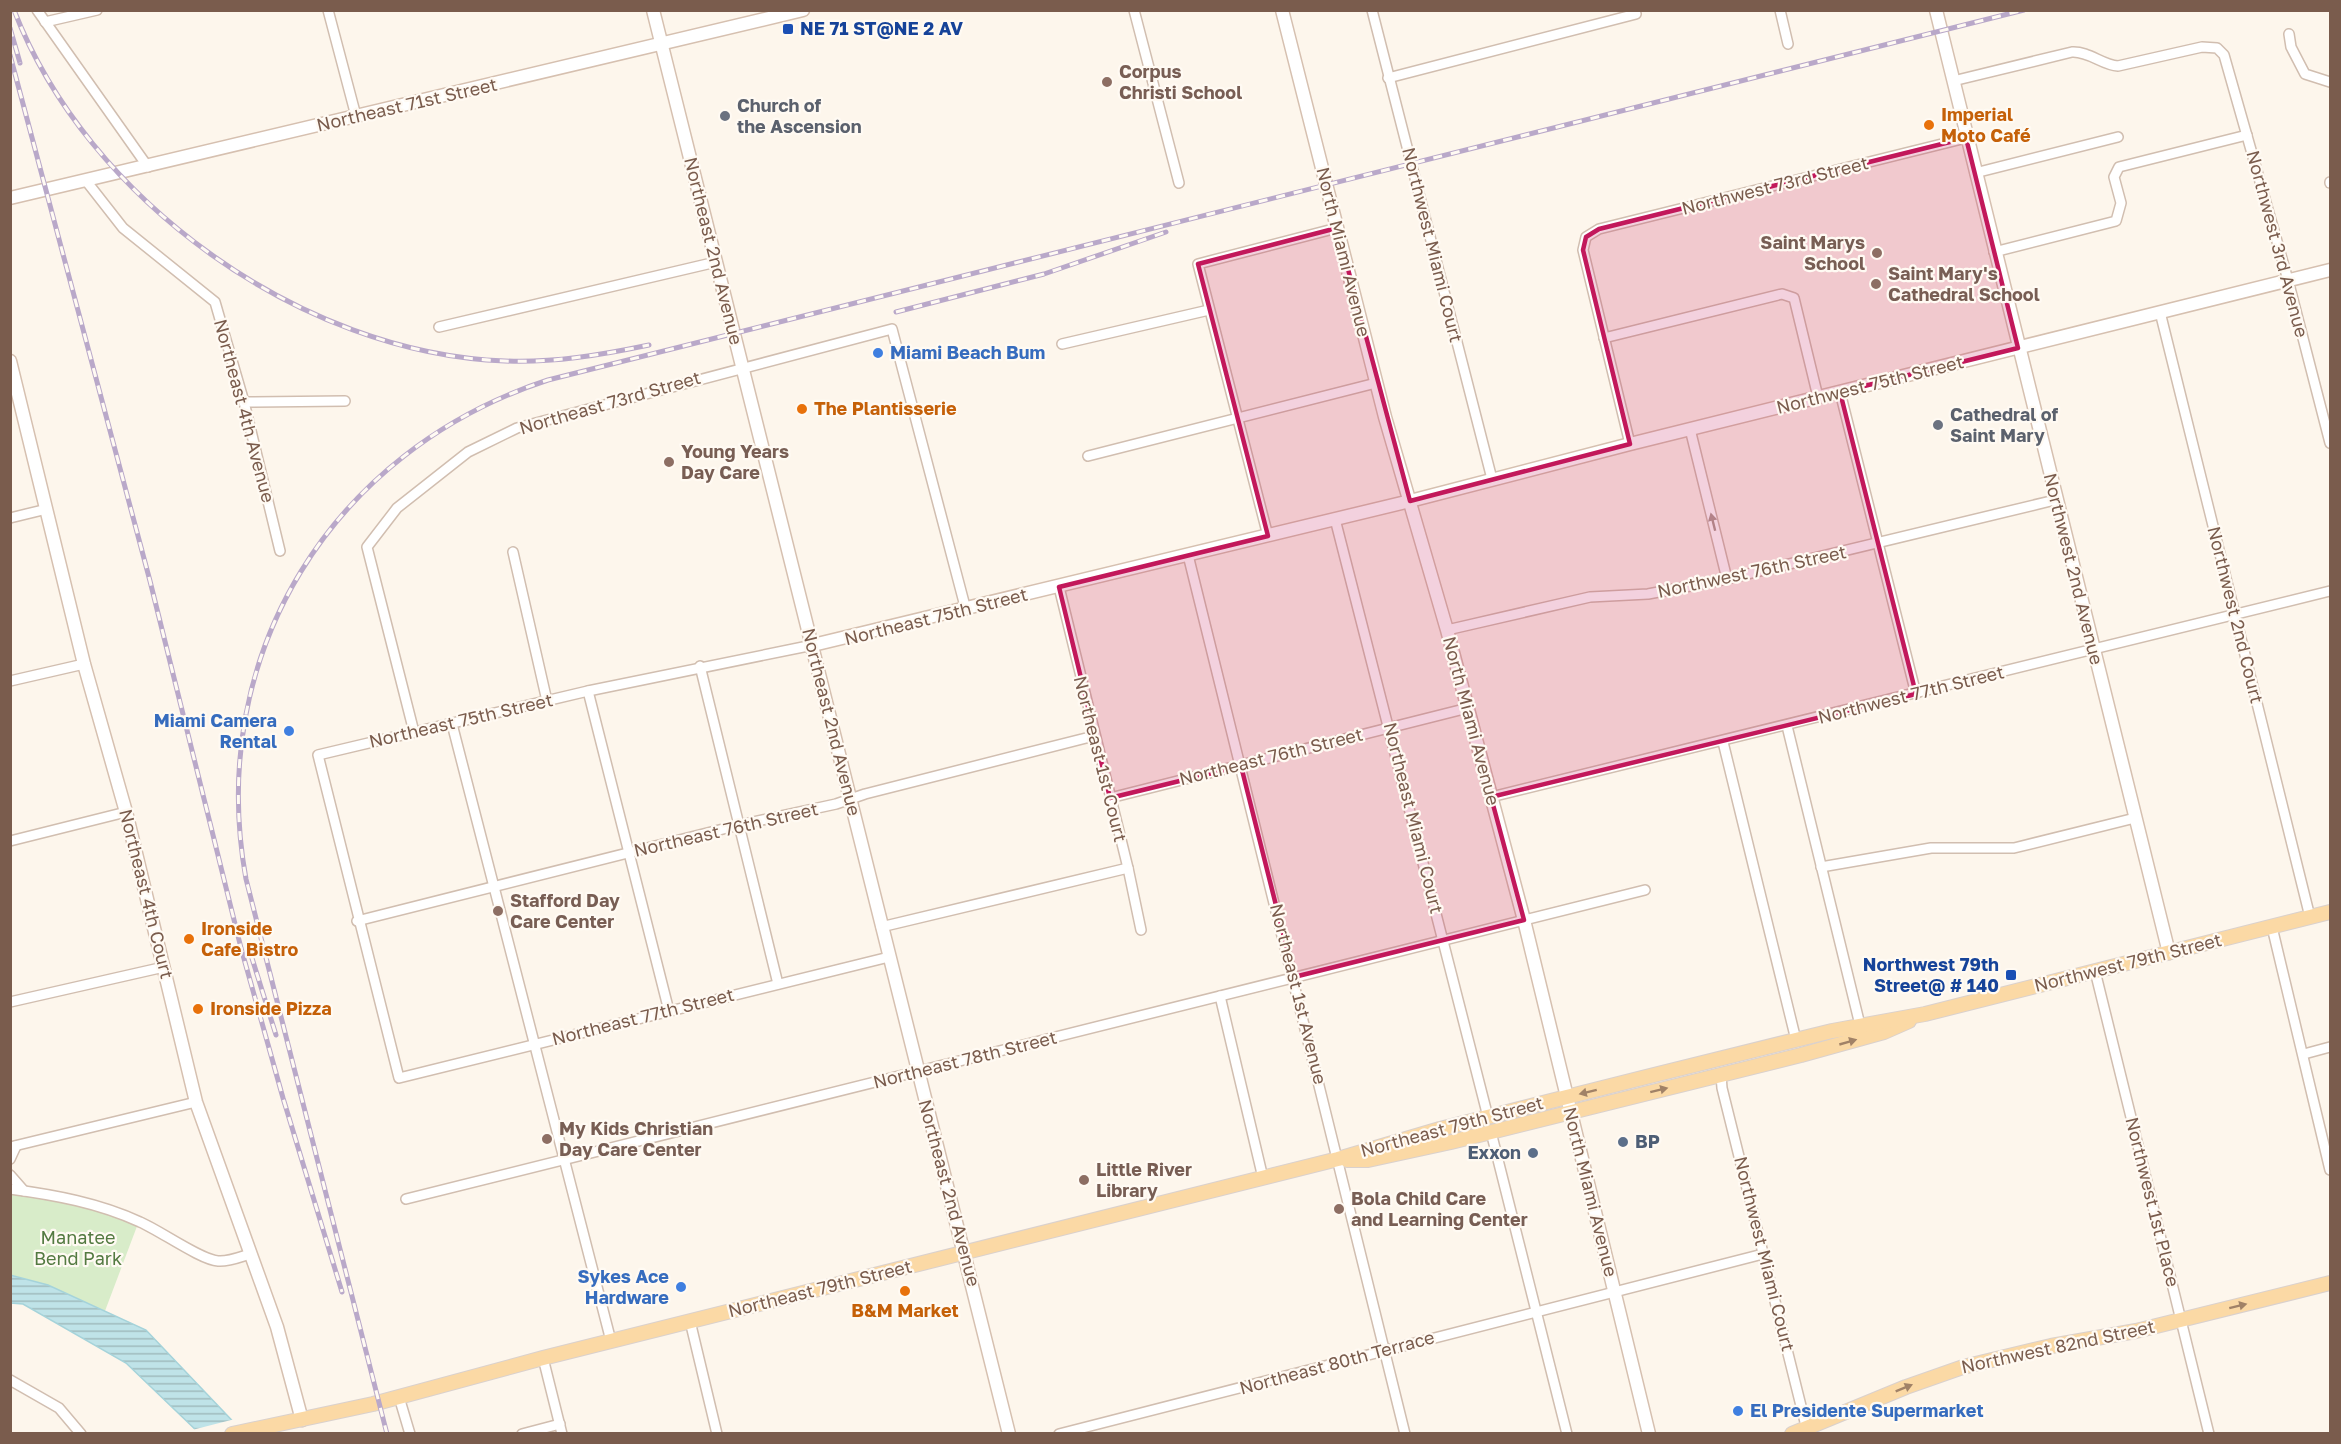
<svg xmlns="http://www.w3.org/2000/svg" width="2341" height="1444" font-family="'Golos Text',sans-serif">
	<defs>
		<pattern id="water-rules" width="6" height="5" patternUnits="userSpaceOnUse" patternTransform="scale(1.5)"><rect width="6" height="5" fill="#bfe3e8"/><path d="M0 2.5h6" fill="none" stroke="#a0bbbe"/></pattern>
	</defs>
	<rect width="100%" height="100%" fill="#fdf6ec"/>
	<polygon fill="#d8ecc9" points="10,1188 139,1221 105,1311 48,1285 11,1275"/>
	<polygon fill="url(#water-rules)" stroke="#a5d3da" stroke-width="1.5" points="10,1275 48,1285 146,1330 244,1433 199,1433 126,1363 23,1304 11,1303"/>
	<polygon fill="#fdf6ec" points="235,1419 247,1434 195,1434 192,1430"/>
	<g fill="none" stroke-linecap="round" stroke-linejoin="round">
		<defs>
			<g id="street">
				<polyline points="37,10 148,167"/>
				<polyline points="328,10 356,116"/>
				<polyline points="1134,10 1179,183"/>
				<polyline points="1372,10 1492,479"/>
				<polyline points="1780,10 1788,44"/>
				<polyline points="45,22 97,10"/>
				<polyline points="2289,34 2291,47 2305,74 2330,82"/>
				<polyline points="1388,78 1636,14 1635,10"/>
				<path d="M1953 81 2072 52C2089 51 2102 65 2118 66L2202 47 2217 48 2224 55 2288 280 2330 443"/>
				<polyline points="1975,173 2118,137"/>
				<polyline points="87,182 123,228 215,302 244,402 280,551"/>
				<polyline points="2330,183 2330,182"/>
				<polyline points="1994,252 2116,221 2121,203 2114,177 2119,167 2247,135"/>
				<polyline points="2160,312 2310,917"/>
				<polyline points="439,327 716,262"/>
				<polyline points="1604,338 1782,294 1794,298 1818,397"/>
				<polyline points="1062,344 1209,310"/>
				<polyline points="1840,392 1916,694"/>
				<polyline points="244,402 345,401"/>
				<polyline points="1690,429 1727,579"/>
				<polyline points="1630,444 1583,250 1586,237 1599,229 1966,138"/>
				<polyline points="1088,456 1376,383"/>
				<polyline points="10,518 47,509"/>
				<polyline points="1335,519 1488,1117"/>
				<polyline points="1268,536 1198,264 1337,228"/>
				<polyline points="513,552 547,701"/>
				<polyline points="1188,555 1405,1434"/>
				<polyline points="1059,587 1128,868 1141,930"/>
				<polyline points="1447,630 1590,597 1648,594 1727,579 2055,500"/>
				<polyline points="813,645 588,691 318,755 399,1078 889,957"/>
				<polyline points="700,666 778,984"/>
				<polyline points="10,681 84,664"/>
				<polyline points="588,691 669,1011"/>
				<polyline points="452,724 611,1341"/>
				<polyline points="1787,726 1860,1025"/>
				<polyline points="414,732 367,547 397,508 468,452 517,428 892,329 966,610"/>
				<polyline points="1723,742 1796,1040"/>
				<polyline points="1491,797 2330,591"/>
				<polyline points="1110,798 1468,708"/>
				<polyline points="10,841 126,812"/>
				<polyline points="1821,867 1931,848 2014,848 2135,818"/>
				<polyline points="357,921 739,825 836,804 865,794 1094,736"/>
				<polyline points="881,927 1128,868"/>
				<polyline points="2272,927 2330,1170"/>
				<polyline points="2095,971 2209,1434"/>
				<polyline points="1220,996 1263,1178"/>
				<polyline points="10,1002 164,967"/>
				<polyline points="2304,1054 2330,1047"/>
				<polyline points="1721,1075 1722,1088 1808,1434"/>
				<polyline points="1491,1132 1567,1434"/>
				<polyline points="10,1147 196,1102"/>
				<polyline points="10,1159 16,1146"/>
				<polyline points="10,1175 24,1191"/>
				<path d="M10 1189C55 1195 99 1203 140 1222 159 1230 201 1260 218 1261 228 1262 240 1257 250 1254"/>
				<polyline points="406,1199 1645,890"/>
				<polyline points="690,1321 717,1434"/>
				<polyline points="543,1358 562,1434"/>
				<polyline points="10,1380 59,1408 81,1434"/>
				<polyline points="399,1397 410,1434"/>
				<polyline points="522,1434 560,1424"/>
				<polyline points="1059,1434 1763,1254"/>
			</g>
			<g id="secondary">
				<polyline points="653,10 1009,1434"/>
				<polyline points="1282,10 1385,417 1447,630 1524,920 1649,1434"/>
				<polyline points="1936,10 2169,953"/>
				<polyline points="10,198 803,10"/>
				<polyline points="10,361 84,664 126,812 196,1102 277,1327 302,1420"/>
				<polyline points="813,645 1410,501 1630,444 2330,270"/>
			</g>
			<g id="primary">
				<polyline points="1347,1160 1368,1160 1451,1142 1801,1055 1884,1032 1909,1021"/>
				<polyline points="232,1434 373,1404 543,1358 1338,1159 1440,1129 1650,1076 1832,1031 1925,1014 2330,912"/>
				<polyline points="1792,1434 1906,1387 1963,1367 2051,1346 2136,1331 2330,1283"/>
			</g>
		</defs>
		<use href="#street" stroke="#d1beb0" stroke-width="12"/>
		<use href="#secondary" stroke="#d6c0b0" stroke-width="15"/>
		<use href="#primary" stroke="#dad1cd" stroke-width="16"/>
		<use href="#street" stroke="#fff" stroke-width="9"/>
		<use href="#secondary" stroke="#fff" stroke-width="12"/>
		<use href="#primary" stroke="#fbd9a5" stroke-width="14"/>
		<defs>
			<g id="rail">
				<path d="M14 10C87 200 302 354 505 361 553 363 601 355 649 345"/>
				<polyline points="10,28 20,63"/>
				<polyline points="10,55 150,581 241,948 283,1098 342,1292"/>
				<polyline points="896,312 1044,274 1166,232"/>
				<polyline points="251,955 276,1035"/>
				<path d="M387 1434 246 879C205 654 333 450 548 380L2024 10"/>
			</g>
		</defs>
		<use href="#rail" stroke="#b9a8c9" stroke-width="5"/>
		<use href="#rail" stroke="#fffaf3" stroke-width="3" stroke-dasharray="9" stroke-linecap="butt"/>
	</g>
	<defs><path id="oneway-solid" d="M-6-.8H1V-3.2L6.5 0L1 3.2V.8H-6Z" transform="scale(1.5)"/></defs>
	<use fill="#af9d94" href="#oneway-solid" transform="translate(1713 522) rotate(-104)"/>
	<g fill="#a18267">
		<use href="#oneway-solid" transform="translate(1848 1042) rotate(-16)"/>
		<use href="#oneway-solid" transform="translate(1659 1090) rotate(-14)"/>
		<use href="#oneway-solid" transform="translate(1588 1092) rotate(166)"/>
		<use href="#oneway-solid" transform="translate(2238 1306) rotate(-14)"/>
		<use href="#oneway-solid" transform="translate(1904 1388) rotate(-22)"/>
	</g>
	<path fill="#c2185b" fill-opacity="0.2" stroke="#c2185b" stroke-width="4.5" stroke-linejoin="round" d="M1966 138 2018 348 1840 392 1916 694 1491 797 1524 920 1294 977 1241 766 1110 798 1059 587 1268 536 1198 264 1337 228 1410 501 1630 444 1583 250 1586 237 1599 229Z"/>
	<g fill="#1a4fb4" stroke="#fffaf3" stroke-width="2">
		<rect x="782" y="23" width="12" height="12" rx="3"/>
		<rect x="2005" y="969" width="12" height="12" rx="3"/>
	</g>
	<g fill="#8d6e63" stroke="#fffaf3" stroke-width="2">
		<circle cx="1107" cy="82" r="6"/>
		<circle cx="1877" cy="253" r="6"/>
		<circle cx="1876" cy="284" r="6"/>
		<circle cx="669" cy="462" r="6"/>
		<circle cx="498" cy="911" r="6"/>
		<circle cx="547" cy="1139" r="6"/>
		<circle cx="1084" cy="1180" r="6"/>
		<circle cx="1339" cy="1209" r="6"/>
	</g>
	<g fill="#6b7280" stroke="#fffaf3" stroke-width="2">
		<circle cx="725" cy="116" r="6"/>
		<circle cx="1938" cy="425" r="6"/>
	</g>
	<g fill="#e8710a" stroke="#fffaf3" stroke-width="2">
		<circle cx="1929" cy="125" r="6"/>
		<circle cx="802" cy="409" r="6"/>
		<circle cx="189" cy="939" r="6"/>
		<circle cx="198" cy="1009" r="6"/>
		<circle cx="905" cy="1291" r="6"/>
	</g>
	<g fill="#3f7fe0" stroke="#fffaf3" stroke-width="2">
		<circle cx="878" cy="353" r="6"/>
		<circle cx="289" cy="731" r="6"/>
		<circle cx="681" cy="1287" r="6"/>
		<circle cx="1738" cy="1411" r="6"/>
	</g>
	<g fill="#5c6f8a" stroke="#fffaf3" stroke-width="2">
		<circle cx="1623" cy="1142" r="6"/>
		<circle cx="1533" cy="1153" r="6"/>
	</g>
	<g text-anchor="middle" stroke-width="4.5" stroke-linejoin="round" paint-order="stroke">
		<g font-size="18" font-weight="bold" fill="#164399" stroke="#fffaf3" text-anchor="start">
			<text x="800" y="35">NE 71 ST@NE 2 AV</text>
			<text x="1999" y="971" text-anchor="end">Northwest 79th<tspan x="1999" dy="21">Street@ # 140</tspan></text>
		</g>
		<g font-size="18" font-weight="bold" fill="#785e54" stroke="#fffaf3" text-anchor="start">
			<text x="1119" y="78">Corpus<tspan x="1119" dy="21">Christi School</tspan></text>
			<text x="1865" y="249" text-anchor="end">Saint Marys<tspan x="1865" dy="21">School</tspan></text>
			<text x="1888" y="280">Saint Mary's<tspan x="1888" dy="21">Cathedral School</tspan></text>
			<text x="681" y="458">Young Years<tspan x="681" dy="21">Day Care</tspan></text>
			<text x="510" y="907">Stafford Day<tspan x="510" dy="21">Care Center</tspan></text>
			<text x="559" y="1135">My Kids Christian<tspan x="559" dy="21">Day Care Center</tspan></text>
			<text x="1096" y="1176">Little River<tspan x="1096" dy="21">Library</tspan></text>
			<text x="1351" y="1205">Bola Child Care<tspan x="1351" dy="21">and Learning Center</tspan></text>
		</g>
		<g font-size="18" fill="#7a5c4d" stroke="#fffaf3">
			<text transform="translate(407 105) rotate(-13)" y="6">Northeast 71st Street</text>
			<text transform="translate(1775 186) rotate(-14)" y="6">Northwest 73rd Street</text>
			<text transform="translate(2277 244) rotate(75)" y="6">Northwest 3rd Avenue</text>
			<text transform="translate(1432 245) rotate(76)" y="6">Northwest Miami Court</text>
			<text transform="translate(713 251) rotate(76)" y="6">Northeast 2nd Avenue</text>
			<text transform="translate(1343 252) rotate(76)" y="6">North Miami Avenue</text>
			<text transform="translate(1870 385) rotate(-14)" y="6">Northwest 75th Street</text>
			<text transform="translate(610 403) rotate(-16)" y="6">Northeast 73rd Street</text>
			<text transform="translate(244 411) rotate(75)" y="6">Northeast 4th Avenue</text>
			<text transform="translate(2073 569) rotate(76)" y="6">Northwest 2nd Avenue</text>
			<text transform="translate(1752 572) rotate(-12)" y="6">Northwest 76th Street</text>
			<text transform="translate(2235 615) rotate(76)" y="6">Northwest 2nd Court</text>
			<text transform="translate(936 617) rotate(-14)" y="6">Northeast 75th Street</text>
			<text transform="translate(1911 695) rotate(-14)" y="6">Northwest 77th Street</text>
			<text transform="translate(461 721) rotate(-13)" y="6">Northeast 75th Street</text>
			<text transform="translate(1471 721) rotate(75)" y="6">North Miami Avenue</text>
			<text transform="translate(831 722) rotate(76)" y="6">Northeast 2nd Avenue</text>
			<text transform="translate(1271 757) rotate(-14)" y="6">Northeast 76th Street</text>
			<text transform="translate(1100 759) rotate(76)" y="6">Northeast 1st Court</text>
			<text transform="translate(1413 818) rotate(76)" y="6">Northeast Miami Court</text>
			<text transform="translate(726 830) rotate(-13)" y="6">Northeast 76th Street</text>
			<text transform="translate(146 894) rotate(76)" y="6">Northeast 4th Court</text>
			<text transform="translate(2128 963) rotate(-14)" y="6">Northwest 79th Street</text>
			<text transform="translate(1298 994) rotate(76)" y="6">Northeast 1st Avenue</text>
			<text transform="translate(643 1017) rotate(-14)" y="6">Northeast 77th Street</text>
			<text transform="translate(965 1060) rotate(-14)" y="6">Northeast 78th Street</text>
			<text transform="translate(1452 1127) rotate(-15)" y="6">Northeast 79th Street</text>
			<text transform="translate(1590 1192) rotate(76)" y="6">North Miami Avenue</text>
			<text transform="translate(949 1193) rotate(75)" y="6">Northeast 2nd Avenue</text>
			<text transform="translate(2152 1202) rotate(76)" y="6">Northwest 1st Place</text>
			<text transform="translate(1764 1254) rotate(76)" y="6">Northwest Miami Court</text>
			<text transform="translate(820 1289) rotate(-14)" y="6">Northeast 79th Street</text>
			<text transform="translate(2058 1347) rotate(-12)" y="6">Northwest 82nd Street</text>
			<text transform="translate(1337 1363) rotate(-15)" y="6">Northeast 80th Terrace</text>
		</g>
		<g font-size="18" font-weight="bold" fill="#5b616d" stroke="#fffaf3" text-anchor="start">
			<text x="737" y="112">Church of<tspan x="737" dy="21">the Ascension</tspan></text>
			<text x="1950" y="421">Cathedral of<tspan x="1950" dy="21">Saint Mary</tspan></text>
		</g>
		<g font-size="18" font-weight="bold" fill="#c56008" stroke="#fffaf3" text-anchor="start">
			<text x="1941" y="121">Imperial<tspan x="1941" dy="21">Moto Café</tspan></text>
			<text x="814" y="415">The Plantisserie</text>
			<text x="201" y="935">Ironside<tspan x="201" dy="21">Cafe Bistro</tspan></text>
			<text x="210" y="1015">Ironside Pizza</text>
			<text x="905" y="1317" text-anchor="middle">B&amp;M Market</text>
		</g>
		<g font-size="18" font-weight="bold" fill="#366cbe" stroke="#fffaf3" text-anchor="start">
			<text x="890" y="359">Miami Beach Bum</text>
			<text x="277" y="727" text-anchor="end">Miami Camera<tspan x="277" dy="21">Rental</tspan></text>
			<text x="669" y="1283" text-anchor="end">Sykes Ace<tspan x="669" dy="21">Hardware</tspan></text>
			<text x="1750" y="1417">El Presidente Supermarket</text>
		</g>
		<g font-size="18" font-weight="bold" fill="#4e5e75" stroke="#fffaf3" text-anchor="start">
			<text x="1635" y="1148">BP</text>
			<text x="1521" y="1159" text-anchor="end">Exxon</text>
		</g>
		<g font-size="18" fill="#537a41" stroke="#fffaf3">
			<text x="78" y="1244">Manatee<tspan x="78" dy="21">Bend Park</tspan></text>
		</g>
	</g>
	<rect width="2341" height="1444" fill="none" stroke="#7a5c4d" stroke-width="24"/>
</svg>
